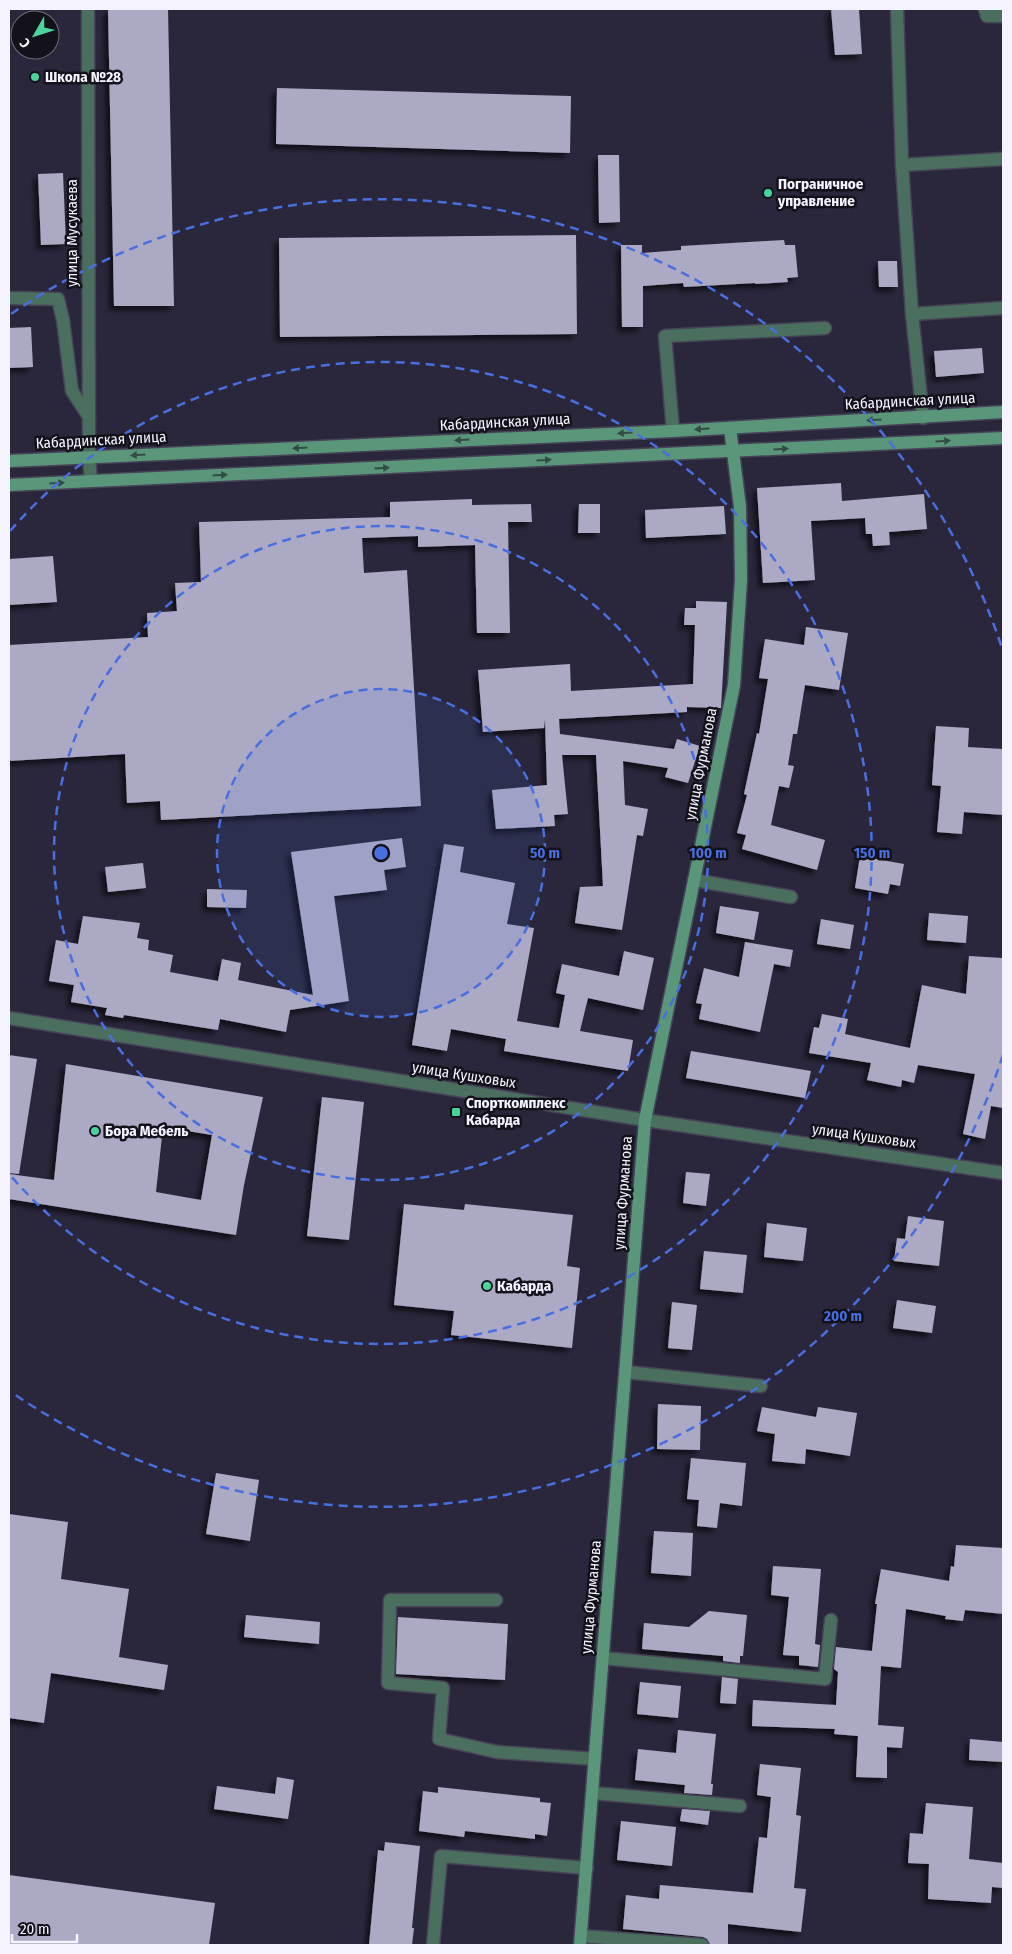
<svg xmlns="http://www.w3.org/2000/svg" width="1012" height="1954" font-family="'Fira Sans Condensed',sans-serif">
	<defs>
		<filter id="shadow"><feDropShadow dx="-4.5" dy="4.5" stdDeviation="2.5" flood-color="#0009"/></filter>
	</defs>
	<rect width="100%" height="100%" fill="#2a273c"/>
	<g fill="#aba9c4" fill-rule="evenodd" filter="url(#shadow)">
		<polygon points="108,9 168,9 174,306 114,306"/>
		<polygon points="831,9 859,9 862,54 835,55"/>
		<polygon points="277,88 571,96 570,153 276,144"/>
		<polygon points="598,155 619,155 620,222 599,223"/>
		<polygon points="63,173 66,244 41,245 38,174"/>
		<polygon points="576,235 577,334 280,337 279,238"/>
		<polygon points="784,240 785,245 795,245 798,277 787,278 788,282 755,284 755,283 684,287 683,283 643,286 643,327 622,327 621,245 642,245 642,253 681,250 681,246"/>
		<polygon points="878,261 897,261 898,287 879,287"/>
		<polygon points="31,327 33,367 9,368 9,328"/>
		<polygon points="982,348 984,373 936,377 934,351"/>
		<polygon points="841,483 842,501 924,494 927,529 889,532 890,545 873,546 872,534 866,534 865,518 811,521 815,580 763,583 757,488"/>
		<polygon points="472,499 472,505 531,504 532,522 508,522 510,633 477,633 475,545 418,547 418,536 362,538 364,573 407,570 421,806 161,820 160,801 127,803 125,754 9,761 9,645 148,637 147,613 177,611 175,583 201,582 199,522 390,517 390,502"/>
		<polygon points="579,504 600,504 600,533 578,533"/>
		<polygon points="724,506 726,534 646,538 645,510"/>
		<polygon points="53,556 57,602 9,605 9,559"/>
		<polygon points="696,601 727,602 721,708 687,707 687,712 559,719 560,734 674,749 677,739 700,746 688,783 665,777 668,768 623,761 625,805 648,809 643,836 637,835 622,930 575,923 580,887 603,886 596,755 562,755 568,814 554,815 555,826 496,829 492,790 547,785 545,719 544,728 483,732 478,670 570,664 571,691 693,684 695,625 684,625 685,608 696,608"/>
		<polygon points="806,627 848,633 839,690 805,685 797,734 793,734 788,765 794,766 789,788 779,786 771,825 825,840 817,870 742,849 746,835 737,833 747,795 744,794 757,733 759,734 768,679 759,678 765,639 804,645"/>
		<polygon points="936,726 969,728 968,747 1003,749 1003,815 964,812 962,834 937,832 941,786 932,785"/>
		<polygon points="402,838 406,867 384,870 387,890 334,896 349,1001 290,1010 286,1032 220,1019 218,1030 124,1015 123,1018 105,1015 107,1008 71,1002 74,985 49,981 56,940 78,944 83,916 140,923 137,938 149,940 148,950 173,955 170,972 218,981 222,959 241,963 238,980 313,995 291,852"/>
		<polygon points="444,844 464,847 460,872 515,883 507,924 534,928 517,1021 559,1028 565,995 556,993 562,964 619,976 624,951 654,958 643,1010 588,998 580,1031 633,1040 628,1071 504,1051 506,1039 451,1029 447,1051 412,1045"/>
		<polygon points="860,856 904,864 900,886 890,884 888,894 855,888"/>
		<polygon points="143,863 146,888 108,892 105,867"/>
		<polygon points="207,889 247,890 246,908 207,907"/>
		<polygon points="720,906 759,912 754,940 716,933"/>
		<polygon points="929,913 968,916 966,943 927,940"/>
		<polygon points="821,919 854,925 850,949 817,944"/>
		<polygon points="745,942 793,950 790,967 774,964 760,1032 699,1019 702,1004 696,1003 704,968 739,977"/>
		<polygon points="969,956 1003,958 1003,1108 991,1106 985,1139 963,1134 975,1074 918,1065 914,1083 902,1080 901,1087 867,1080 871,1063 809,1053 814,1027 819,1028 822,1014 848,1019 845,1034 910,1048 922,985 966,994"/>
		<polygon points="691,1051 811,1071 805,1098 686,1078"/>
		<polygon points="9,1055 37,1059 19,1174 9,1173"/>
		<path d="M66 1064 263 1097 244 1185 236 1235 9 1199V1174L54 1180ZM163 1127 212 1135 201 1200 156 1192Z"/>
		<polygon points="322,1097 364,1102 349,1240 307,1236"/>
		<polygon points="686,1172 710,1174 706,1206 683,1203"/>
		<polygon points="404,1204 464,1210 465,1204 573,1215 567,1266 580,1268 572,1348 451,1335 454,1311 394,1305"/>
		<polygon points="908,1216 944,1221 939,1266 894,1261 897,1238 905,1239"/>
		<polygon points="767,1223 807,1228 803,1261 764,1257"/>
		<polygon points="704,1251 747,1255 743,1293 700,1289"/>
		<polygon points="897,1300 936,1306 932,1333 893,1328"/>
		<polygon points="672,1302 697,1305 692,1350 668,1348"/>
		<polygon points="658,1404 701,1406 700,1450 657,1449"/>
		<polygon points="762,1407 816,1417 818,1407 857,1413 850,1456 806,1449 805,1464 772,1461 775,1434 757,1431"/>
		<polygon points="691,1458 746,1463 742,1506 720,1503 717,1528 697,1526 699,1500 687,1499"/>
		<polygon points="216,1473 259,1480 250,1541 206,1534"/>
		<polygon points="9,1514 68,1522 61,1579 129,1589 119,1657 168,1665 164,1690 51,1673 44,1723 9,1718"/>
		<polygon points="654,1531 693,1533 691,1576 651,1573"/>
		<polygon points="956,1545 1003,1548 1003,1614 965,1610 963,1621 945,1619 946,1616 906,1609 901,1668 881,1666 878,1725 904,1727 902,1748 887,1747 887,1778 856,1777 858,1736 834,1734 835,1729 752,1726 753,1700 836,1705 838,1672 834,1669 836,1647 872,1651 877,1604 875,1604 881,1569 949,1581 951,1566 954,1567"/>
		<polygon points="773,1566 821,1569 815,1644 820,1645 818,1667 799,1665 799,1656 783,1655 789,1597 771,1595"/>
		<polygon points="709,1611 747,1615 743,1656 740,1656 740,1663 723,1661 723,1656 642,1649 644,1623 689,1627"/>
		<polygon points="246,1615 320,1622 319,1644 244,1637"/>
		<polygon points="398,1617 508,1624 505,1680 396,1674"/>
		<polygon points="722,1677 738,1679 736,1704 720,1703"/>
		<polygon points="640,1682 681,1686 678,1718 637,1714"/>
		<polygon points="678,1730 716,1734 711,1784 713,1784 712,1795 684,1793 685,1785 635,1780 638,1749 676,1753"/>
		<polygon points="970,1739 1003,1742 1003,1762 969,1760"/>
		<polygon points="760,1764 801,1768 796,1815 801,1816 794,1888 806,1889 801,1932 728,1924 728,1945 710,1945 707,1939 703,1937 623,1929 626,1895 659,1899 660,1885 753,1893 759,1837 767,1838 771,1797 757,1795"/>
		<polygon points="277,1777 294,1780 288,1819 214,1809 217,1786 275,1794"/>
		<polygon points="438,1787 540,1798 540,1802 551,1803 547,1836 535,1834 535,1839 465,1831 464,1837 419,1831 423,1791 438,1793"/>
		<polygon points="926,1803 973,1807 969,1859 1003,1863 1003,1888 992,1887 991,1903 928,1899 929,1864 908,1863 910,1833 923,1834"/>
		<polygon points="682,1809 710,1811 708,1825 680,1821"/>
		<polygon points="621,1821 676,1827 672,1866 617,1860"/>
		<polygon points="385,1842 420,1846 412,1928 414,1928 412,1945 369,1945 378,1850 384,1851"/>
		<polygon points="9,1875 215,1903 209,1945 9,1945"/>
	</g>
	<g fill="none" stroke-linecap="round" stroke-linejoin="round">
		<defs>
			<g id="lane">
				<polyline points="897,9 902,165 912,314 923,418"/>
				<polyline points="985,9 987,16 1003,16"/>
				<polyline points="902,165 1003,159"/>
				<polyline points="9,298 58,299 63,320 72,391 89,417"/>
				<polyline points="912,314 1003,308"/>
				<polyline points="673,431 665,336 825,328"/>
				<polyline points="694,880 791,897"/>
				<polyline points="626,1372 761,1386"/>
				<polyline points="496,1600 390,1600 388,1683 443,1688 439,1739 497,1752 595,1759"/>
				<polyline points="603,1658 825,1679 831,1620"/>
				<polyline points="593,1793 740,1806"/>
				<polyline points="581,1936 702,1945"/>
				<polyline points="433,1945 441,1856 587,1868"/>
			</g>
			<g id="street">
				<polyline points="88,9 89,457 91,481"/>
				<polyline points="9,1018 645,1120 1003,1173"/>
			</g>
			<g id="secondary">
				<polyline points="9,461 673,431 1003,412"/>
				<polyline points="9,485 1003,438"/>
				<polyline points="580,1945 645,1120 734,685 741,580 740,507 730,428"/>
			</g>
		</defs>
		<use href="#lane" stroke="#464457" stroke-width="15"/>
		<use href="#street" stroke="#464457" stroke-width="15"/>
		<use href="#secondary" stroke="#464457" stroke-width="15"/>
		<use href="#lane" stroke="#4b6f5e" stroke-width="12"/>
		<use href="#street" stroke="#4b6f5e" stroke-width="12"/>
		<use href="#secondary" stroke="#5a967a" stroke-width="12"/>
	</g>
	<defs><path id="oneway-solid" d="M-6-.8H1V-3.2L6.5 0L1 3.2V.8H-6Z" transform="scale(1.25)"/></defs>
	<g fill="#334d46">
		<use href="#oneway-solid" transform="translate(874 420) rotate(177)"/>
		<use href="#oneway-solid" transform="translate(702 429) rotate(177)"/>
		<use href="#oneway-solid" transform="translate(625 433) rotate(177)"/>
		<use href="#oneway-solid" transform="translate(462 440) rotate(177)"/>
		<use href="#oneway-solid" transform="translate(943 441) rotate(-3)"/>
		<use href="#oneway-solid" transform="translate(300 448) rotate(177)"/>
		<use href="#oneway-solid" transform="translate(781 449) rotate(-3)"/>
		<use href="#oneway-solid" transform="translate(138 455) rotate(177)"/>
		<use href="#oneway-solid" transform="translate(544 460) rotate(-3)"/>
		<use href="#oneway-solid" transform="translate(382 468) rotate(-3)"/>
		<use href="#oneway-solid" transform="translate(220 475) rotate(-3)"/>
		<use href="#oneway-solid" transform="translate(57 483) rotate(-3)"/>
	</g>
	<circle cx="381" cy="853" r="164" fill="#486fe0" fill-opacity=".12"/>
	<g fill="none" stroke="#486fe0" stroke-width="2.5" stroke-dasharray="9 6">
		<circle cx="381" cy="853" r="164"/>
		<circle cx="381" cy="853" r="327"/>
		<path d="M10 531A491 491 0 1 1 10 1175"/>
		<path d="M1003 1055A654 654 0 0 1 11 1392M11 314A654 654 0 0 1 1003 651"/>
	</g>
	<g fill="#49d49c" stroke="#13121b" stroke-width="2">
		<circle cx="35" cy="77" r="5"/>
		<circle cx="768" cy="193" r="5"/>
		<rect x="451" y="1107" width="10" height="10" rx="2.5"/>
		<circle cx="95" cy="1131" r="5"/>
		<circle cx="487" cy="1286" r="5"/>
	</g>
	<g text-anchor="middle" stroke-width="5" stroke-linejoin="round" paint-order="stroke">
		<g font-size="15" font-weight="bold" fill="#f4f3ff" stroke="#13121b" text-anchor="start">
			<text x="45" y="82">Школа №28</text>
			<text x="778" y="189">Пограничное<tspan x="778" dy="17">управление</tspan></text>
			<text x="466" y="1108">Спорткомплекс<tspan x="466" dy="17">Кабарда</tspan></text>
			<text x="105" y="1136">Бора Мебель</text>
			<text x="497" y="1291">Кабарда</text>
		</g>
		<g font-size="15" fill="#f4f3ff" stroke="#13121b">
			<text transform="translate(72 233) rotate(-90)" y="5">улица Мусукаева</text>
			<text transform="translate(910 401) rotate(-3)" y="5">Кабардинская улица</text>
			<text transform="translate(505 422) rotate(-3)" y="5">Кабардинская улица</text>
			<text transform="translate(101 440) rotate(-3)" y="5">Кабардинская улица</text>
			<text transform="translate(701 764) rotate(-79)" y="5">улица Фурманова</text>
			<text transform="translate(464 1075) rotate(9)" y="5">улица Кушховых</text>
			<text transform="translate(864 1136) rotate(8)" y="5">улица Кушховых</text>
			<text transform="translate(623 1193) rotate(-86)" y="5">улица Фурманова</text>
			<text transform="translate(591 1597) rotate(-85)" y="5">улица Фурманова</text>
		</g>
	</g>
	<circle cx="381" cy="853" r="8" fill="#486fe0" stroke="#13121b" stroke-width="2.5"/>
	<g font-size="15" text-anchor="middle" font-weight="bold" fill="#486fe0" stroke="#13121b" stroke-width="5" stroke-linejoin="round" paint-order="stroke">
		<text x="545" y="858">50 m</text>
		<text x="708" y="858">100 m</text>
		<text x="872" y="858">150 m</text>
		<text x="843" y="1321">200 m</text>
	</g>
	<rect width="1012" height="1954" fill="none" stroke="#f4f3ff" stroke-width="20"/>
	<g transform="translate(35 35) rotate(231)"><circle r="24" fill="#13121b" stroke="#6d6c76"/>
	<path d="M0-4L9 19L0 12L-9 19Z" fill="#49d49c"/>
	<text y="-8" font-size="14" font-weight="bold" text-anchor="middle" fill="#f4f3ff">С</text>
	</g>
	<path d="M12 1934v8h65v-8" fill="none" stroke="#f4f3ff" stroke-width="2.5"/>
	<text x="20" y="1934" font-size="15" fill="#f4f3ff" stroke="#13121b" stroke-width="4" paint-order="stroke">20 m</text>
</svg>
